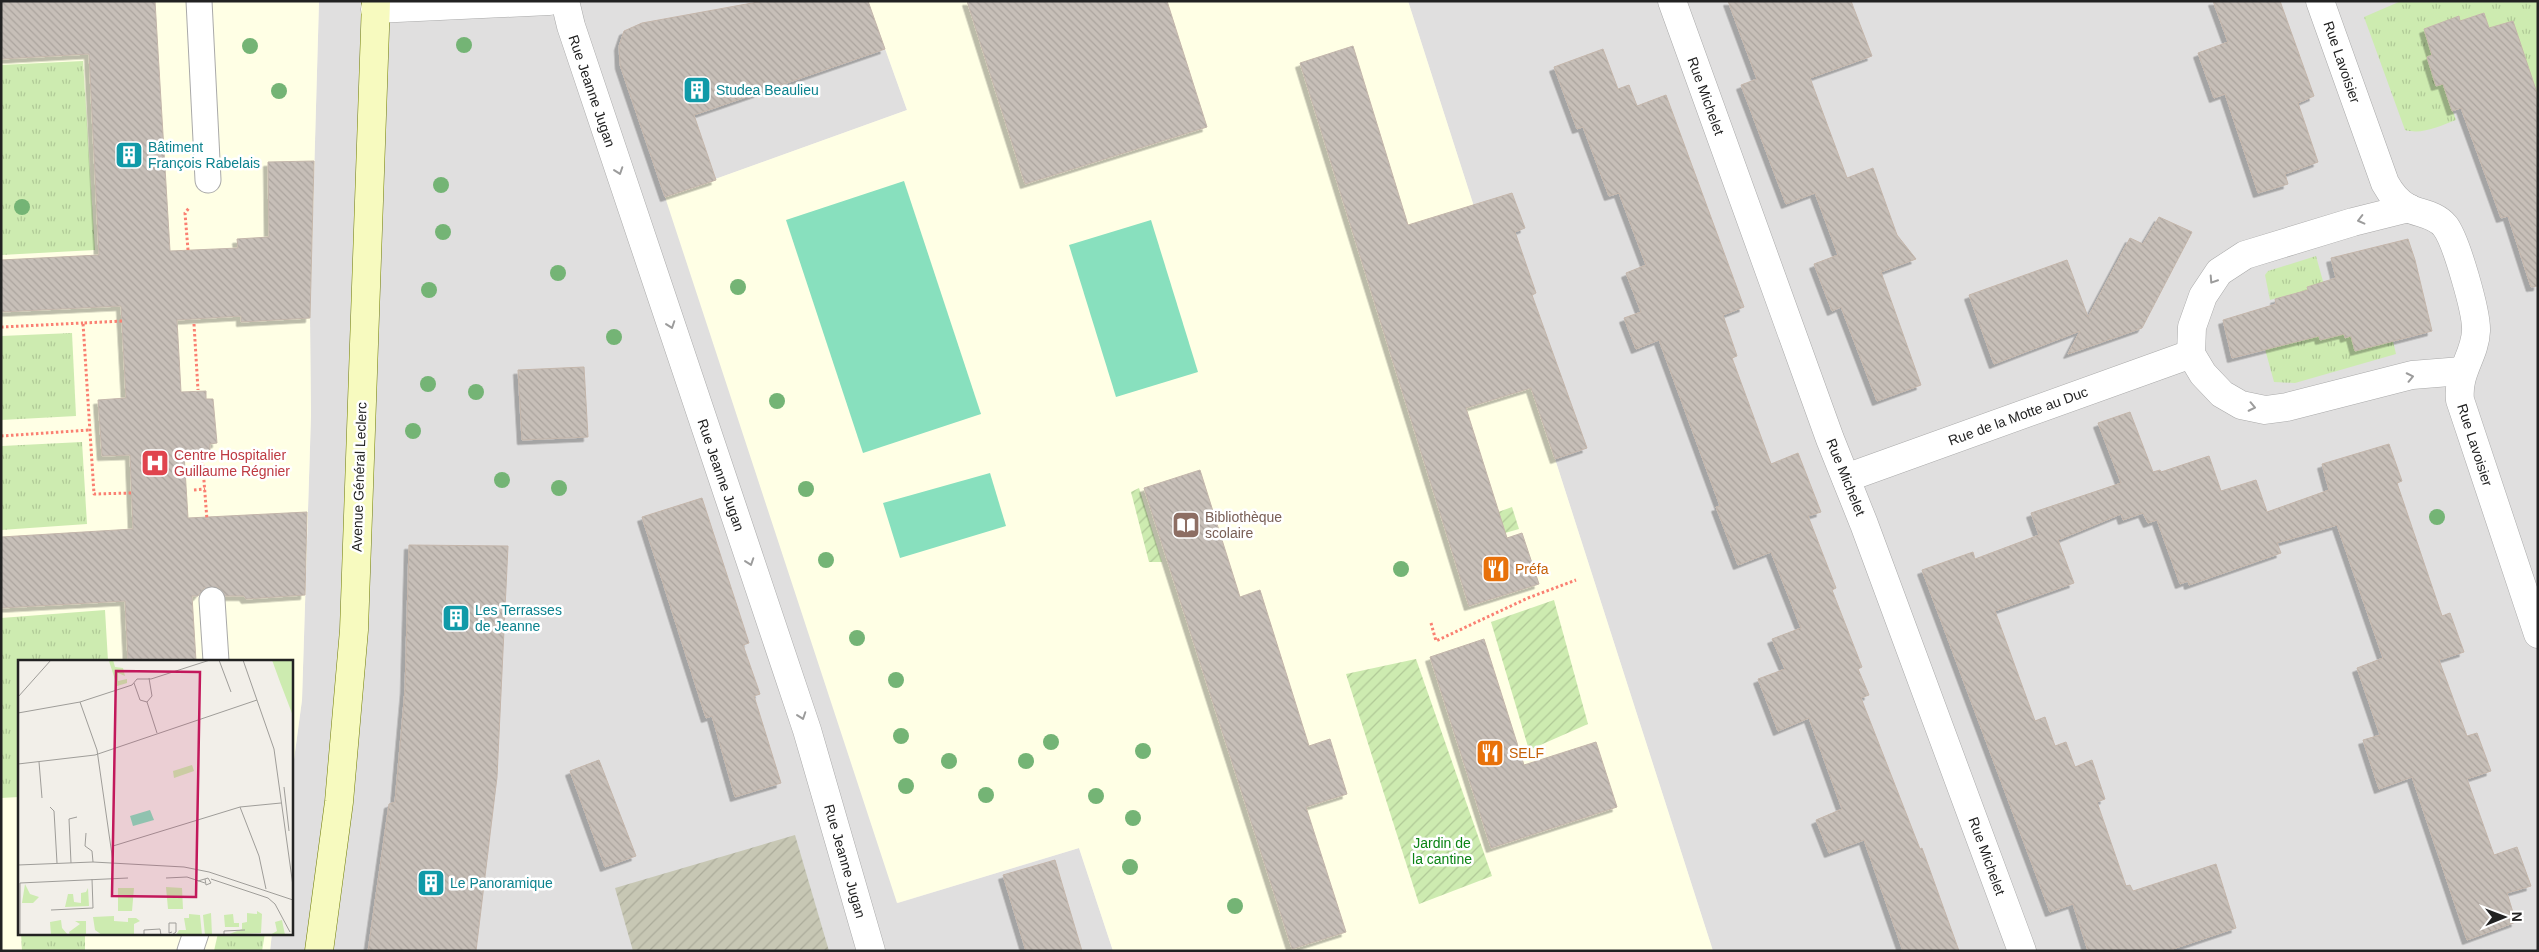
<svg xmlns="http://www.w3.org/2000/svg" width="2539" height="952" font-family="Arial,sans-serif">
	<defs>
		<pattern id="construction-furrows" width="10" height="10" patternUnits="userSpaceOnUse" patternTransform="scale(1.25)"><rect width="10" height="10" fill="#c7c7b4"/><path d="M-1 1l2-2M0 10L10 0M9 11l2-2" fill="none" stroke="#abab9a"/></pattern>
		<pattern id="grass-tufts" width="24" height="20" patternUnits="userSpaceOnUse" patternTransform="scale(1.25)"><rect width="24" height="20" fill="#cdebb0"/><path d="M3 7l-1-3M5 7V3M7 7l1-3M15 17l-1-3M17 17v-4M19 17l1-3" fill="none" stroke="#b0c997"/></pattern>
		<pattern id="garden-furrows" width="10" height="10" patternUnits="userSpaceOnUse" patternTransform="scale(1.25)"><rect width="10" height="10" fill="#cdebb0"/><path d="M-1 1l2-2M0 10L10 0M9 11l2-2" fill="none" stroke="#b0c997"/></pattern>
		<pattern id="building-back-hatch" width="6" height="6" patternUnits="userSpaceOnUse" patternTransform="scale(1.25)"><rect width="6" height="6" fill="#c7bfb8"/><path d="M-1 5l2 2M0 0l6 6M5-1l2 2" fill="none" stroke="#aba49e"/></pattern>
		<filter id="shadow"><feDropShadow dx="-4.5" dy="4.5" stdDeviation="0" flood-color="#0004"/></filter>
	</defs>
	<rect width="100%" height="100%" fill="#f2efe9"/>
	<g fill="#e0dfdf">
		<polygon points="319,1 868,1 907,110 666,197 898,903 1079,848 1113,951 270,951 272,933 291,933 291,782 302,700 311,415 310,318"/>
		<polygon points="1408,1 2538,1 2538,951 1713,951"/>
	</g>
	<g fill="#ffffe5">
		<polygon points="1,1 319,1 310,318 311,415 302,700 291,782 291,661 19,661 19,933 272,933 270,951 1,951"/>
		<polygon points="868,1 1408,1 1713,951 1113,951 1079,848 897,903 665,197 907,110"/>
	</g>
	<polygon fill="url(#construction-furrows)" points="795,835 829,951 633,951 615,888"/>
	<g fill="url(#grass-tufts)">
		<path d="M2401 1H2538V91L2489 108V28L2484 13 2460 21 2459 17 2424 29 2432 55 2427 58 2436 86 2443 84 2456 120C2440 126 2422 135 2405 130L2364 17Z"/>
		<polygon points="83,61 95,250 1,255 1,65"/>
		<polygon points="2316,256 2324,285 2307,287 2308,290 2270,300 2265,275 2268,271"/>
		<polygon points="2343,329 2345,338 2351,336 2355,350 2393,341 2396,354 2295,383 2274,382 2265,349 2319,336 2320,340"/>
		<polygon points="72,333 76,416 1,420 1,336"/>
		<polygon points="82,442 87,524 1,530 2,446"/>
		<polygon points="105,610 108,661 19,661 19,797 1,798 1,618"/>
		<polygon points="21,933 85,933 85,951 22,951"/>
		<polygon points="218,933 265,933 262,951 214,951"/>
	</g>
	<g fill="url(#garden-furrows)">
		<polygon points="1139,488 1162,562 1149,562 1131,492"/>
		<polygon points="1512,507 1519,529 1456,547 1449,530"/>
		<polygon points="1554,600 1588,724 1529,750 1491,622"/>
		<polygon points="1416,659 1492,876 1419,904 1346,674"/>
	</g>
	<g fill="#88e0be">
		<polygon points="904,181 981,414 863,453 786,220"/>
		<polygon points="1151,220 1198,372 1116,397 1069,245"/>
		<polygon points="990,473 1006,526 900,558 883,503"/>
	</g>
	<g fill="url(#building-back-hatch)" stroke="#c4b6ab" filter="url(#shadow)">
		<polygon points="1,1 155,1 170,251 238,248 237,239 269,237 268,162 314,161 310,318 241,322 241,316 177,320 181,392 206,391 206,399 213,399 217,443 210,444 210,451 184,453 188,518 307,512 305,595 246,599 244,596 225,596 218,587 204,588 198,596 192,596 196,661 128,661 125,601 1,608 1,537 133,529 130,455 102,456 98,400 126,398 121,306 1,312 1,260 99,255 89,54 1,59"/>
		<polygon points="763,1 868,1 885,49 694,115 716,180 665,197 620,65 619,46 624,31 642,23"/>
		<polygon points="967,1 1167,1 1207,127 1025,184"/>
		<polygon points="1728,1 1851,1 1872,56 1810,78 1847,178 1873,168 1897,235 1916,259 1881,272 1921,385 1877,401 1841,307 1832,311 1814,264 1838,255 1815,193 1786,204 1741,85 1757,79"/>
		<polygon points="2213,1 2280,1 2314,96 2298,103 2318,162 2285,174 2288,184 2258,193 2225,94 2214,98 2198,53 2228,42"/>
		<polygon points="2484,13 2489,28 2513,21 2538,96 2538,286 2531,287 2508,216 2501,218 2461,108 2452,111 2443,84 2436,86 2427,57 2432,55 2424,29 2459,16 2460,21"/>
		<polygon points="1353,46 1408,225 1512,193 1525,228 1515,232 1536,293 1532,295 1587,448 1555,459 1531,388 1466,408 1507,538 1522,533 1539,584 1469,606 1300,63"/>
		<polygon points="1603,49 1618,89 1629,85 1637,106 1666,95 1744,307 1723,315 1737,356 1732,358 1771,464 1798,453 1821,512 1808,516 1836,588 1832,590 1862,667 1858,669 1869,695 1861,698 1920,849 1922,848 1959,951 1903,951 1864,840 1829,853 1816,820 1842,809 1809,718 1778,731 1758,679 1785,669 1772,639 1801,628 1771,552 1738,565 1716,507 1720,506 1659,340 1636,349 1624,318 1641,312 1626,273 1646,265 1619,193 1609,196 1583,127 1577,129 1554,67"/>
		<polygon points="2159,217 2192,232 2142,328 2068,354 2080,331 1994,364 1969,295 2067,260 2088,317 2130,238 2143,244"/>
		<polygon points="2408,239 2415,260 2432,331 2355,351 2351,336 2345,338 2344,334 2320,340 2319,336 2232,358 2223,320 2276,304 2275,299 2308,290 2307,287 2336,278 2331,258"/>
		<polygon points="584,367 588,437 522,440 518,370"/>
		<polygon points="2130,412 2153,472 2160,470 2161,472 2209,456 2221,491 2256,480 2267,512 2329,490 2322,464 2389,444 2402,481 2397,483 2442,616 2450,613 2464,652 2439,660 2467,736 2477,733 2491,771 2467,779 2494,855 2517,847 2531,886 2507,893 2516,922 2467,940 2412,777 2379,789 2363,740 2380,735 2357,668 2383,658 2337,525 2277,543 2281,553 2189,585 2188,581 2180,584 2157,520 2148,523 2143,513 2123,520 2121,514 2058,540 2074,583 1995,611 2035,721 2045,717 2055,746 2066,742 2075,767 2092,760 2105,799 2097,802 2126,886 2130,885 2133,891 2216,864 2236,928 2167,951 2088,951 2073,904 2050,912 1922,570 1973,552 1975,559 2039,535 2031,513 2121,483 2098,423"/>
		<polygon points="1200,470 1240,597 1260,590 1309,746 1330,739 1347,794 1306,807 1346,932 1292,949 1144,488"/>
		<polygon points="702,498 749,643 743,645 760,694 754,696 781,783 735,797 712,716 706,718 642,517"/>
		<polygon points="409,545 508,546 497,777 476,951 368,951 389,804 395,802 405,690"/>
		<polygon points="1484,639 1524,765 1596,742 1617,807 1491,848 1430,657"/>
		<polygon points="599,760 636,856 605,867 570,771"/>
		<polygon points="1055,860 1082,951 1026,951 1003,875"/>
	</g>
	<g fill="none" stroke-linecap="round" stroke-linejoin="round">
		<defs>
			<g id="service">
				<polyline points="199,1 208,180"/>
				<polyline points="212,600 216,661"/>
				<polyline points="190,951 196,933"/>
			</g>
			<g id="minor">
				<polyline points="565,1 571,26 807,730 871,951"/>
				<polyline points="1672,1 1830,439 1864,524 2022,951"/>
				<path d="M2320 1 2385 183C2391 194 2397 202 2408 208 2420 214 2435 214 2445 226 2456 240 2477 313 2476 331 2475 356 2457 372 2460 400L2538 634"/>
				<polyline points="375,9 549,1"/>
				<polyline points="2409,208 2353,222 2245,255 2219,272 2203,296 2192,327 2191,354 2203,374 2222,394 2241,405 2265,410 2287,407 2412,375 2462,371"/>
				<polyline points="1846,478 2191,354"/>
			</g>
			<polyline id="secondary" points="319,951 339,802 354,630 376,1"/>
		</defs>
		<use href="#service" stroke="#a9a9a9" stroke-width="27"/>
		<use href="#minor" stroke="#a9a9a9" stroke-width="29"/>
		<use href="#secondary" stroke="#707d05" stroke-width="29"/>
		<g stroke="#fa8072" stroke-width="3" stroke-dasharray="2.5 2.5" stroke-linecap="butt">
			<polyline points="188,250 185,213 189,208"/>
			<polyline points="122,321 83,323 94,494 131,493"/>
			<polyline points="194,324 198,390"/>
			<polyline points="1,327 83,323"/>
			<polyline points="1,436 90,430"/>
			<polyline points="202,455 207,520"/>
			<polyline points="194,490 205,489"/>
			<polyline points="1431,623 1436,641 1528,598 1576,580"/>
		</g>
		<use href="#service" stroke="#fff" stroke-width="25"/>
		<use href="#minor" stroke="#fff" stroke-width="28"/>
		<use href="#secondary" stroke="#f7fabf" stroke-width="28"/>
	</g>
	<g fill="#74b475">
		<circle cx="464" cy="45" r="8"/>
		<circle cx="250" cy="46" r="8"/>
		<circle cx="279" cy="91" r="8"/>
		<circle cx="441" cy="185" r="8"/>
		<circle cx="22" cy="207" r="8"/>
		<circle cx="443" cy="232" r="8"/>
		<circle cx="558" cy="273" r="8"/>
		<circle cx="738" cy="287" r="8"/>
		<circle cx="429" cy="290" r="8"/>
		<circle cx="614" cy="337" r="8"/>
		<circle cx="428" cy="384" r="8"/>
		<circle cx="476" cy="392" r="8"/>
		<circle cx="777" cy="401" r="8"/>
		<circle cx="413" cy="431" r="8"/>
		<circle cx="502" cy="480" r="8"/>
		<circle cx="559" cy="488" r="8"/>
		<circle cx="806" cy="489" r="8"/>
		<circle cx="2437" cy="517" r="8"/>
		<circle cx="826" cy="560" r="8"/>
		<circle cx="1401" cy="569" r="8"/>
		<circle cx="857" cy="638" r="8"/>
		<circle cx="896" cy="680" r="8"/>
		<circle cx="901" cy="736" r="8"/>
		<circle cx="1051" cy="742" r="8"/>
		<circle cx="1143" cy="751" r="8"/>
		<circle cx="949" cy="761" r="8"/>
		<circle cx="1026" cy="761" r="8"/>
		<circle cx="906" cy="786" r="8"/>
		<circle cx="986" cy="795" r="8"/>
		<circle cx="1096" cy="796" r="8"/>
		<circle cx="1133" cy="818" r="8"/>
		<circle cx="1130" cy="867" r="8"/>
		<circle cx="1235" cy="906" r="8"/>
	</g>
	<defs><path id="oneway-chevron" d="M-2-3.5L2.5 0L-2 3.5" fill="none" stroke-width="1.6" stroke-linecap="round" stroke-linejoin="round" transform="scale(1.25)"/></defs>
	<g stroke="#9c9c9c">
		<use href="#oneway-chevron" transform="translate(619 171) rotate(71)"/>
		<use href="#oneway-chevron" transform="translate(2361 220) rotate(166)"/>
		<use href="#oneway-chevron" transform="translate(2213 280) rotate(123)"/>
		<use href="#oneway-chevron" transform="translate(671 325) rotate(71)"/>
		<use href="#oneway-chevron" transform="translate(2410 377) rotate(-12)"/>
		<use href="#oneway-chevron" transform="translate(2252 407) rotate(12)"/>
		<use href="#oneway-chevron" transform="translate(750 562) rotate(71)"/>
		<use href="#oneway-chevron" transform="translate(802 716) rotate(71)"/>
	</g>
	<defs>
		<symbol id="building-square" viewBox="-11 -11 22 22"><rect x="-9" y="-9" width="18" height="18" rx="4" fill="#0f9aa8" stroke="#fff"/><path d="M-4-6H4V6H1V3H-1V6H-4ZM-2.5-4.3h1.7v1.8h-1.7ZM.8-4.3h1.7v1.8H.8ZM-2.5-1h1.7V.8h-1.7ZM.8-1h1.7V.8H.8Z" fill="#fff"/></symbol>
		<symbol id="hospital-square" viewBox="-11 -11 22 22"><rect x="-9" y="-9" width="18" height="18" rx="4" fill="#e0444e" stroke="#fff"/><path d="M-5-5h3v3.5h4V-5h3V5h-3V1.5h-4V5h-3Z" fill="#fff"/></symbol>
		<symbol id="library-square" viewBox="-11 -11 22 22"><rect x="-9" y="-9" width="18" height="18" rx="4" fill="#8d6e63" stroke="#fff"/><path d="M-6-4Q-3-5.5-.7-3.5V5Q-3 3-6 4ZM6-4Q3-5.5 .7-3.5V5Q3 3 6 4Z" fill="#fff"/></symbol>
		<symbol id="restaurant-square" viewBox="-11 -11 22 22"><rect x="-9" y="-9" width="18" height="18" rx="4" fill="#e8710a" stroke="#fff"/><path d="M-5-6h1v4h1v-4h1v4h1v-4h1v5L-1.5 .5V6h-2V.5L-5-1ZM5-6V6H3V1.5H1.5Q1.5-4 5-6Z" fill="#fff"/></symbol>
	</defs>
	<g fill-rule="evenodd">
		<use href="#building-square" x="681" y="74" width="32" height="32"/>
		<use href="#building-square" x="113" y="139" width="32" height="32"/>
		<use href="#hospital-square" x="139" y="447" width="32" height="32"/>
		<use href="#library-square" x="1170" y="509" width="32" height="32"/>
		<use href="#restaurant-square" x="1480" y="553" width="32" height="32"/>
		<use href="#building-square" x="440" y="602" width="32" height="32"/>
		<use href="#restaurant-square" x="1474" y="737" width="32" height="32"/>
		<use href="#building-square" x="415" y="867" width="32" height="32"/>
	</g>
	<g text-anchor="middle" stroke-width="5" stroke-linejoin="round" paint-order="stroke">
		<g font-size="14" fill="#222" stroke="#fff">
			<text transform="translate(2342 62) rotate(71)" y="5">Rue Lavoisier</text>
			<text transform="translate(592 91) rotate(71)" y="5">Rue Jeanne Jugan</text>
			<text transform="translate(1706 96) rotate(70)" y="5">Rue Michelet</text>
			<text transform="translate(2018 416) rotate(-20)" y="5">Rue de la Motte au Duc</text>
			<text transform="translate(2475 445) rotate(72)" y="5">Rue Lavoisier</text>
			<text transform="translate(721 475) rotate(71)" y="5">Rue Jeanne Jugan</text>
			<text transform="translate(359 477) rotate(-88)" y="5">Avenue Général Leclerc</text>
			<text transform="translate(1846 477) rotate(68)" y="5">Rue Michelet</text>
			<text transform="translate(1987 856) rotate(70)" y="5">Rue Michelet</text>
			<text transform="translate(845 861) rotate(74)" y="5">Rue Jeanne Jugan</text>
		</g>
		<g font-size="14" fill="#0d838f" stroke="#fff" text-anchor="start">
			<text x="716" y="95">Studea Beaulieu</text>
			<text x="148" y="152">Bâtiment<tspan x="148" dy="16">François Rabelais</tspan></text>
			<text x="475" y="615">Les Terrasses<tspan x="475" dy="16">de Jeanne</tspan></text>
			<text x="450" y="888">Le Panoramique</text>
		</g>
		<g font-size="14" fill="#be3a42" stroke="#fff" text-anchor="start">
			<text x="174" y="460">Centre Hospitalier<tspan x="174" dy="16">Guillaume Régnier</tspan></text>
		</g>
		<g font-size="14" fill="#785e54" stroke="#fff" text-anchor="start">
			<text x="1205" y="522">Bibliothèque<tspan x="1205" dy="16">scolaire</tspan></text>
		</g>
		<g font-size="14" fill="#c56008" stroke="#fff" text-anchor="start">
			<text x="1515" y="574">Préfa</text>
			<text x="1509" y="758">SELF</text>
		</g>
		<g font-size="14" fill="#0c8416" stroke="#fff">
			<text x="1442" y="848">Jardin de<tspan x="1442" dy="16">la cantine</tspan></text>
		</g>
	</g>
	<g transform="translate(18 660)">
		<rect width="275" height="275" fill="#f2efe9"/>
		<path d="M95 0 97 7 105 8 107 16 100 13V21L109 19V23L99 26 91 1ZM254 0H275V56L262 22ZM7 224 12 234 21 237 15 243H4ZM148 227 164 228 165 249H150ZM70 228 71 246 47 247 50 234H55L56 242 63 243V233L68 232ZM100 228H116L114 251H100ZM239 251 244 254 243 273 209 275 224 269V263L229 262V253L239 254ZM193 253 194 275H187L185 255ZM171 254 182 255 184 275H158L161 270H168L166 258H171ZM215 254 216 263H221V267H207L206 255ZM96 256V261L110 262V258H118L122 261 116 264V275H84L77 270 75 257ZM43 260 44 268 50 275H33L32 262ZM264 260 267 275H252L259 271 257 262ZM57 261H68V275H52L51 272 62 264Z" fill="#cdebb0"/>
		<path d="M174 105 176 111 156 118 155 111Z" fill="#cdebb0"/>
		<path d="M132 150 136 160 115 166 112 156Z" fill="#88e0be"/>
		<path fill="none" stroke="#9f9d99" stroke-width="1" d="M201 0 213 32M225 0 256 89 275 226M116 23 122 40 129 42 134 36 131 18M0 37 33 0M62 42 79 90 95 202M129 42 139 73M0 53 62 42 114 25 119 19H133L192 0M21 102 24 138M0 104 77 95 239 40M266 127 271 171M32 147 36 151 39 203M222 147 241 196 248 229M68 173 67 186 74 191 75 202M95 186 222 147 263 143M53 203 51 159 59 157M0 205 75 202 166 207 191 212 275 240M148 218 169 217 187 223M193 219 250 238 257 244 272 272M180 221 190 218 193 223 188 225 187 219M33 250 75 248 74 219M154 272 151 273V263H158V272L154 275M2 275V223L110 218M126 275V270L142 269 143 275M206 275V271L227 270"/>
		<path fill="#c2185b" fill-opacity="0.15" stroke="#c2185b" stroke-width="2.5" d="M98 11 182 12 178 237 94 236Z"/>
		<rect width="275" height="275" fill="none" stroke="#222" stroke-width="2.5"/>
	</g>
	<rect width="2539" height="952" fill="none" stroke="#222222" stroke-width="5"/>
	<g transform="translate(2504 917) rotate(89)" stroke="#ffffff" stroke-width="4" paint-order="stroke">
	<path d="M0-4L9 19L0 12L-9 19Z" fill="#222222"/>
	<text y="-8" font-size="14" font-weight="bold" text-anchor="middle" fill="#222222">N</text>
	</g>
</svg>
